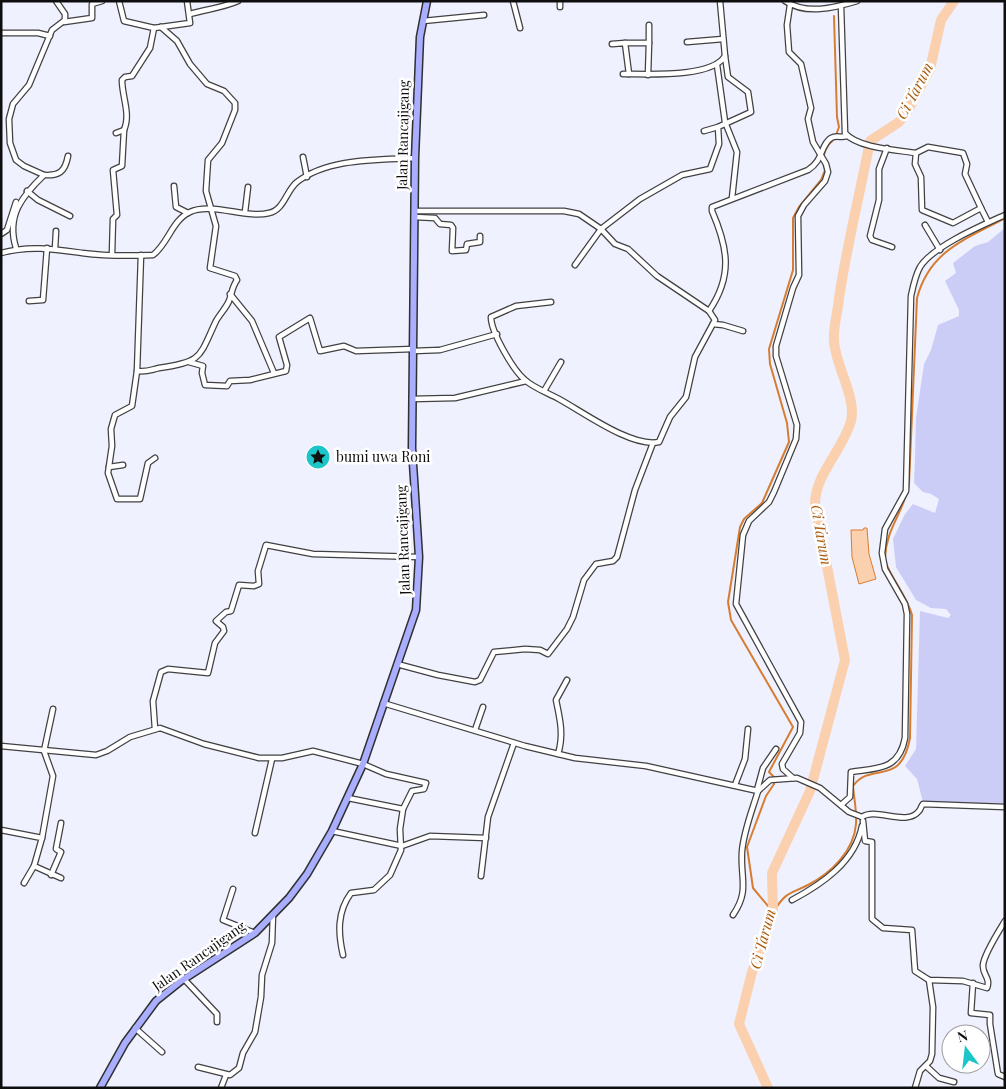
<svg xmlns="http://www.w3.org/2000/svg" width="1006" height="1089" font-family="'Playfair Display',serif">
	<rect width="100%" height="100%" fill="#eff1ff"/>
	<polygon fill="#cccdf7" points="1005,228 1005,805 923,802 917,779 905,766 916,749 920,611 948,618 951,615 946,609 931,608 916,600 896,567 893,539 905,514 913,504 935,513 939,499 931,494 923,492 914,483 915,457 916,418 924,364 931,350 938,325 959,316 959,310 945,281 956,273 953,263 975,246 988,242"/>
	<polygon fill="#fad0af" stroke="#d77d31" points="864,528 867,528 869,554 876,579 859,584 852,557 851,530 863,530"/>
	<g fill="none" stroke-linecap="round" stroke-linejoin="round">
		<g stroke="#d77d31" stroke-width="2">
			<polyline points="834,16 837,117 839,127 836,135"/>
			<path d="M834 139C824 148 821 158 825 170L821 180 799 207 793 218V270L769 349 770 364 787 423 789 442 762 503 744 519 740 527 728 602 731 620 793 727 769 772 774 777V784L766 796 747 847 753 888 773 912C787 891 788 895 808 885 831 873 854 851 856 824 857 812 854 798 853 786 871 761 901 788 910 738L912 615C907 596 893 581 886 563"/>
			<path d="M885 558C886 528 904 512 909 484L917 298C930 250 965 240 1005 218"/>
		</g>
		<path stroke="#fad0af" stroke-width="10" d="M768 1088 739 1024 752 972 773 912 772 873 810 791 845 660 815 504C815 474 843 450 851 421 857 397 834 363 834 340 833 326 838 312 839 298 847 245 860 193 870 141L899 122 907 112 930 69 941 20 954 1"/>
		<defs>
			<g id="street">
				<polyline points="119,1 124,21 154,28 190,23 187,1"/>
				<polyline points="513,1 520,28"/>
				<polyline points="560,1 560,7"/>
				<path d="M785 1C806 15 834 8 857 1"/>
				<polyline points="790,5 787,25 789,52 801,64 811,108 808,119 813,142 826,164 828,172 825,181 804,205 798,216 799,275 793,288 776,346 776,356 797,425 796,439 774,492 769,502 749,521 743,535 736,604 801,722 800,733 782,764 783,769 793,778"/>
				<path d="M841 6 845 133C857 148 897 150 916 153L915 164 921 177 922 210 953 223 981 208 965 174 967 164 963 153 928 147 916 153"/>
				<path d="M190 14C207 9 222 8 238 1"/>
				<polyline points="423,21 484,15"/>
				<polyline points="64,22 92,18 92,4 102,1"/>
				<polyline points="1,33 38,33 50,36"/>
				<polyline points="687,42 723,39"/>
				<polyline points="625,43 649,43 649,25"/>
				<polyline points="612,44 625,43 629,74"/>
				<polyline points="717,65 725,122 737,152 732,198"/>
				<path d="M623 74C647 74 712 78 725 56L720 1"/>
				<polyline points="648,75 649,43"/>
				<polyline points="704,131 718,127"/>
				<path d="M116 133 124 130C131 114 122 97 122 80L125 77 132 76 150 48 154 28"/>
				<polyline points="887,148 879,169 879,200 870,236 872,240 892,247"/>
				<polyline points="303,157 307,177"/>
				<polyline points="44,175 24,166 16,160 10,143 9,119 13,104 29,85 52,30 65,20 65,14 56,1"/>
				<polyline points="174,186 176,207 188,213"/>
				<polyline points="27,191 38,200 70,216"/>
				<polyline points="981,208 988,222"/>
				<polyline points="414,211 564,211 579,214 601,229 640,199 682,175 710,169 719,144 718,127 751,112 748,92 728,77 725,56"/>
				<polyline points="245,212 248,187"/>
				<polyline points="414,217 435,218 440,224 451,225 453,228 452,251 466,250 467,244 480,242 480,236"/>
				<polyline points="925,225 940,250"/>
				<path d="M601 229 615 244 628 249 657 276 709 311C733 276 728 248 712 211V207L808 170C824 160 820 145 831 138 836 135 841 138 847 136"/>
				<polyline points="1,234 7,230 16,202"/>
				<path d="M16 248C6 216 22 196 44 175 59 176 65 172 68 156"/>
				<polyline points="55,249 56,231"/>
				<path d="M1 253C29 245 54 249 82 253 105 256 130 256 153 255 168 244 172 220 190 212 211 202 247 219 269 213 284 210 286 191 297 182 328 158 377 160 415 158"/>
				<polyline points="112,254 113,219 117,215 113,170 122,166 124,130"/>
				<polyline points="141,255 137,371 132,406 115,415 111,429 112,446 108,473 117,499 140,499 148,463 155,458"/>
				<polyline points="575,265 601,229"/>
				<polyline points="230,294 252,321 274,373"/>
				<polyline points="29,301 43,300 47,248"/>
				<path d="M551 302 516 306 491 317C491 332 513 370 525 380 534 388 548 393 559 399 583 412 632 448 659 442L670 417 686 397 695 357 715 320 709 311"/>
				<polyline points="713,324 723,325 743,331"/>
				<polyline points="413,351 440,350 497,334"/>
				<polyline points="189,362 203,366 202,373 205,385 227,386 230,381 250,380 286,371 287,365 279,337 310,318 320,351 344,346 356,351 413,349"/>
				<path d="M137 371C148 372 150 370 159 368 203 362 199 357 216 321 220 314 226 308 229 301 232 293 232 287 237 280L235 276 210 268 216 226 206 191 208 160 222 143 235 110V103L224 91 207 84 190 64 177 41 161 27"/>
				<polyline points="544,391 561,362"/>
				<polyline points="412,399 455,398 526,381"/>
				<polyline points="109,467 123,465"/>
				<polyline points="397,664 438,675 475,682 480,680 494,652 525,649 540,650 548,654 567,629 573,617 584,580 596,564 613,561 617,557 635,490 653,443"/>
				<polyline points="383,703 525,746 575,758 646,766 758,791 770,780 797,778 820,788 849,812 862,817"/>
				<polyline points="155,729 153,701 161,672 168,669 208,673 215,643 224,631 223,627 216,621 226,612 231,611 239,585 254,586 259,584 258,571 266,545 313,554 419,557"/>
				<polyline points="475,730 483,707"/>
				<path d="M1 746 96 755 107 751 130 737 160 728 204 744 259 758H282L313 751 363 764 386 774 426 783 424 789 412 791 403 809 400 829 401 850 390 875 374 890 351 893C337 912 338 933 343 955"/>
				<path d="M558 754C564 735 560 719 556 700L567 680"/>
				<polyline points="735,785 745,759 748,729"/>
				<polyline points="757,790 763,768 776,749"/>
				<polyline points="348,798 403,809"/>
				<path d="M841 805 850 797 851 772C876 768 899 771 905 738L907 614 905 604 885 569 882 553 885 529 906 491 911 296C913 287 915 276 920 267 933 246 983 225 1005 215"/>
				<path d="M862 817C876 807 907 827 919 811 921 809 921 806 923 804L1005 807"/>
				<path d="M863 821 865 841 872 842V919L883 928 912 930 915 971 929 980 963 981 987 988C991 978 982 974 983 965 984 954 999 931 1005 921"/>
				<polyline points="1,830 42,838 34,866 61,878"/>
				<polyline points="332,831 402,846 430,836 486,838"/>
				<polyline points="255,833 272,759"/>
				<polyline points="42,838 53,776 44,751 53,709"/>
				<polyline points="51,875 61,852 56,849 61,823"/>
				<polyline points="481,876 488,817 514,743"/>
				<polyline points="24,883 34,866"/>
				<polyline points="233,889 223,920 255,933"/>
				<path d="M792 900C822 884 855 862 862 826"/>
				<path d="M733 915C750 890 740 879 742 851 744 830 752 811 758 791"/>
				<polyline points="184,979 217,1014 217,1022"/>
				<polyline points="973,983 971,1013 990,1015 990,1024 998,1074 1005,1077"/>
				<polyline points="135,1028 162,1052"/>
				<polyline points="926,1066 939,1078 954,1082"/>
				<polyline points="198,1067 230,1075 239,1068 243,1053 255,1032 261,997 262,975 272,943 273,914"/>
				<polyline points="221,1088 226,1075"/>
				<polyline points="915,1088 920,1071 930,1061 932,1054 933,1007 929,980"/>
			</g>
			<polyline id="secondary" points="100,1088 125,1043 156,1001 181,981 255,933 289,898 307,874 332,831 363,764 416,610 419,557 412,448 415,158 420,37 427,1"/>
		</defs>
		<use href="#street" stroke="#414141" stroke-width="7"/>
		<use href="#secondary" stroke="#303030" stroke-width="9"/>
		<use href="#street" stroke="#fff" stroke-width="4.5"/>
		<use href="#secondary" stroke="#aaaeff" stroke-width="6"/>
	</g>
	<defs>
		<symbol id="sight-disc" viewBox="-11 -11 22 22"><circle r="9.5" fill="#1cc6c8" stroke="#fff"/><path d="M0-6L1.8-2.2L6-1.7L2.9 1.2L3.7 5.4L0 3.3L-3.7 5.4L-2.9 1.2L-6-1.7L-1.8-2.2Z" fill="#111"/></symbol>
	</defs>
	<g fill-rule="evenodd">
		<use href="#sight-disc" x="304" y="443" width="28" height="28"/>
	</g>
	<g text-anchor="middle" stroke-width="5" stroke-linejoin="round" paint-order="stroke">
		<g font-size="14" fill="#0e0e0e" stroke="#fff">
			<text transform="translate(403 135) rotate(-89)" y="5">Jalan Rancajigang</text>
			<text transform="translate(403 540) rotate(-92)" y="5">Jalan Rancajigang</text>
			<text transform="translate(199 956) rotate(-35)" y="5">Jalan Rancajigang</text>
		</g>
		<g font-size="14" fill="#0e0e0e" stroke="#fff" text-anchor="start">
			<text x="336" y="462">bumi uwa Roni</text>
		</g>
		<g font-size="15" font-style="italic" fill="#a95b0e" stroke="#fff">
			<text transform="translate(915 91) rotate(-62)" y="5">Ci Tarum</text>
			<text transform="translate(821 535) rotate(80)" y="5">Ci Tarum</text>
			<text transform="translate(763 939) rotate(-75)" y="5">Ci Tarum</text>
		</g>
	</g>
	<rect width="1006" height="1089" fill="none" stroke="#0e0e0e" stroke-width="5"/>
	<g transform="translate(966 1049) rotate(345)"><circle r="24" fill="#ffffff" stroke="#9f9f9f"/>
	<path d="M0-4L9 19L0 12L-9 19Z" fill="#1cc6c8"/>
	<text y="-8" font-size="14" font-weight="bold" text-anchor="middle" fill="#0e0e0e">N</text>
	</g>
</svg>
